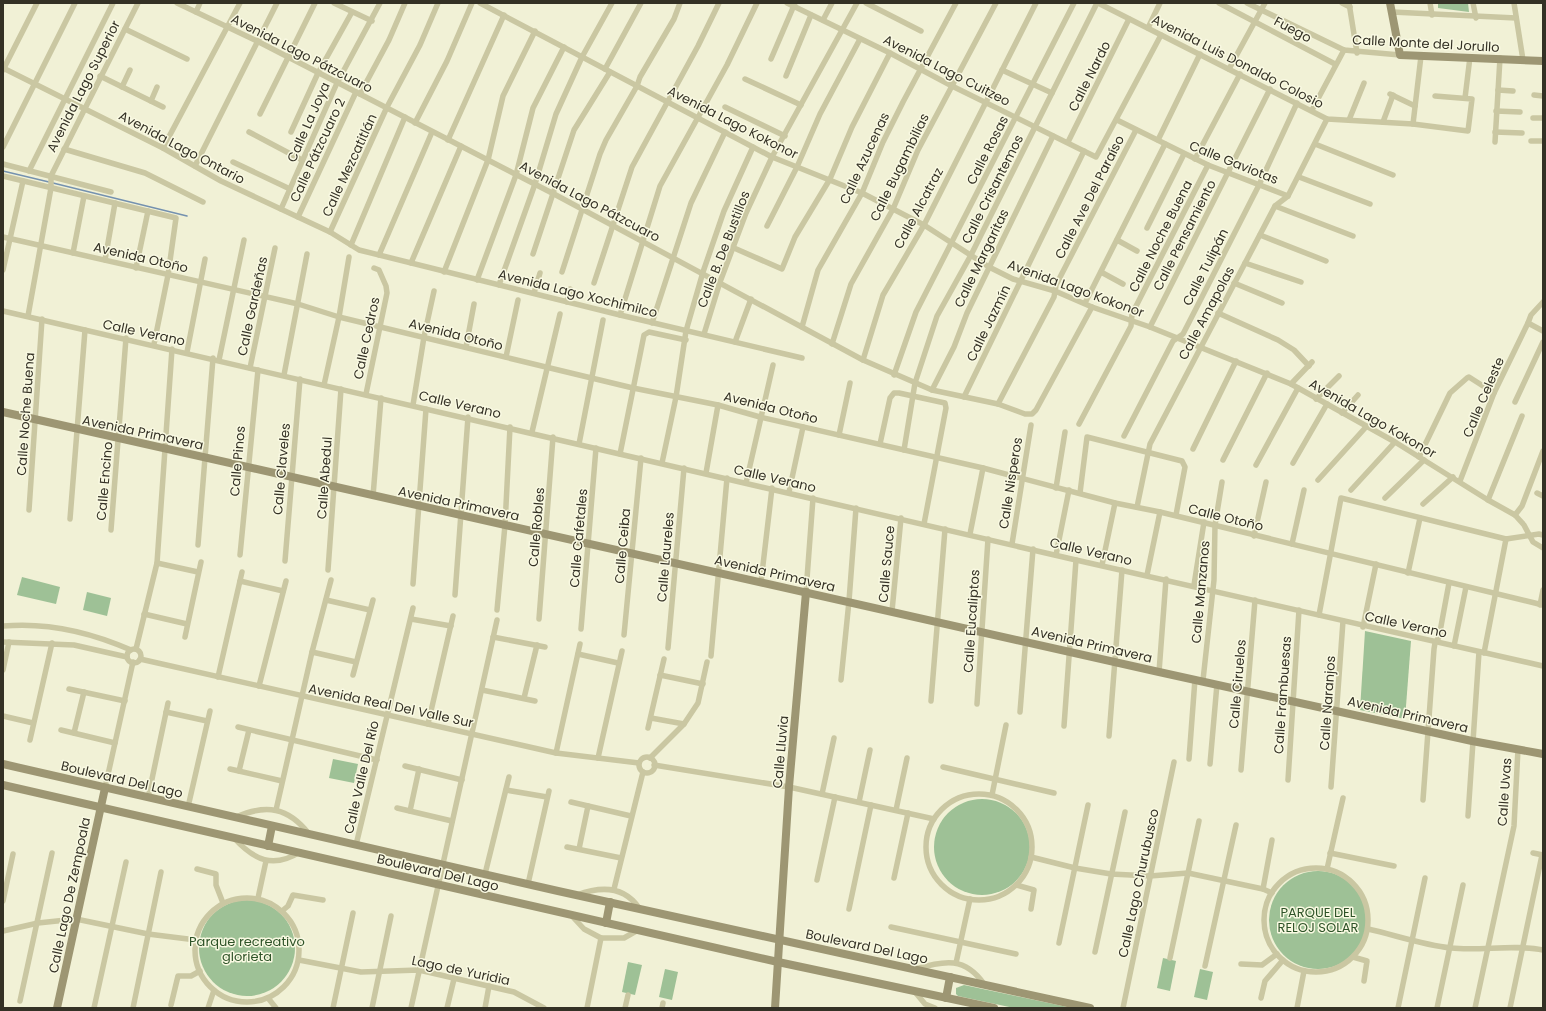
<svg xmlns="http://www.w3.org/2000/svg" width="1546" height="1011" font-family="Poppins,sans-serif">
	<rect width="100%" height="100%" fill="#f1f1d6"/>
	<g fill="#9ec196">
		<polygon points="1438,3 1468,3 1469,12 1438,8"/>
		<polygon points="22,577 60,587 56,604 17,595"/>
		<polygon points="87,592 111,598 107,616 83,610"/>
		<polygon points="1365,631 1411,641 1405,719 1360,710"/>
		<polygon points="333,759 358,764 354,783 329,778"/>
		<circle cx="982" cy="847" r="48"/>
		<circle cx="1318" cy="920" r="49"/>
		<circle cx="247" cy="948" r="48"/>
		<polygon points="1163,958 1176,961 1170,991 1157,988"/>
		<polygon points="628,962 642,965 635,995 622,992"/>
		<polygon points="665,969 678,972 672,1000 659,997"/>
		<polygon points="1200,969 1213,972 1207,1000 1194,997"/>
		<polygon points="964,985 1072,1008 1014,1008 958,996 956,994 956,988"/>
	</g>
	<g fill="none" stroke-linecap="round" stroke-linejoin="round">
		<g stroke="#7491af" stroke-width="1.5">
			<polyline points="3,171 49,182"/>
			<polyline points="53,183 187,216"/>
		</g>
		<g stroke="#cac7a2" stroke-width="5.5">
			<polyline points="177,3 257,41 554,194 863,360 932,390 998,404 1025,414 1032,414 1036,410 1092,307"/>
			<polyline points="334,3 372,21"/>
			<polyline points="480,3 772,157 862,193 924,225 989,267 1013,279 1055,291 1092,307 1150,327 1291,384 1395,442 1488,500 1515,515 1524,525 1533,542 1543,548"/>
			<polyline points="787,3 890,53 952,86 1096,157 1161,35"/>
			<polyline points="866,3 921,31"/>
			<polyline points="1098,3 1327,119 1413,124 1468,131 1472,99 1435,96"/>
			<polyline points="1219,3 1335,64"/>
			<polyline points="1247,3 1344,50 1400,55"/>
			<polyline points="1342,3 1350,7"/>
			<polyline points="1349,3 1357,53"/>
			<polyline points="1430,3 1432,15"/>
			<polyline points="1473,3 1476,18"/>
			<polyline points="1514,3 1523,60"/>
			<polyline points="196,12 200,3"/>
			<polyline points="1392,12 1516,18"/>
			<polyline points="823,20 832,3"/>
			<polyline points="1148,28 1160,3"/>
			<polyline points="125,29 187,59"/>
			<polyline points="771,59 795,3"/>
			<polyline points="3,68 163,148 221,181 330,232 359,250 620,315 802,358"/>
			<polyline points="605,69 641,3"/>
			<polyline points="1229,69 1265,3"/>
			<polyline points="3,70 37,3"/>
			<polyline points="1002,70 1052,93"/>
			<polyline points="100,76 163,107"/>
			<polyline points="786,76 811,15"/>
			<polyline points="745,79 801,105"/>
			<polyline points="122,87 130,70"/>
			<polyline points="1498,90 1513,91"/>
			<polyline points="360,94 389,40 405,3"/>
			<polyline points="1390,94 1415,106"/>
			<polyline points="1534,95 1543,96"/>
			<polyline points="1465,98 1470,57"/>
			<polyline points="151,101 157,87"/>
			<polyline points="725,107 785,136"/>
			<polyline points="1312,110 1344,50"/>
			<polyline points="1496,111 1520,112"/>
			<polyline points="260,114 315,3"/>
			<polyline points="1533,118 1543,118"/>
			<polyline points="1117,120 1208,165 1288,196"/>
			<polyline points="1349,120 1364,83"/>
			<polyline points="1383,122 1393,95"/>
			<polyline points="415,123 447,61 472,3"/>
			<polyline points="1413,124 1421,56"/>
			<polyline points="249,132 302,160"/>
			<polyline points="291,132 318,73 352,12"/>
			<polyline points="1495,132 1522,133"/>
			<polyline points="448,140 504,15"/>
			<polyline points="1158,140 1200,54"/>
			<polyline points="1531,141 1543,141"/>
			<polyline points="1068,142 1129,19"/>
			<polyline points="1495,142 1500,58"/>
			<polyline points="1315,144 1393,175"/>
			<polyline points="3,147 75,3"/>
			<polyline points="163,148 240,3"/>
			<polyline points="64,149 145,173 203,202"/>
			<polyline points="1195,159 1240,74"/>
			<polyline points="233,162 290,189"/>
			<polyline points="3,164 111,192"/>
			<polyline points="195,166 277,3"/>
			<polyline points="29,171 113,3"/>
			<polyline points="3,176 176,218 168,275 154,344"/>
			<polyline points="1299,177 1370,204"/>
			<polyline points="1275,206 1353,236"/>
			<polyline points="281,209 337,83 380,3"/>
			<polyline points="298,217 356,92"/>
			<polyline points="767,226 797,167 820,114 860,39"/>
			<polyline points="1147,228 1184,154"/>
			<polyline points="330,232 387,107 420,45 438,3"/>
			<polyline points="1260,235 1326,261"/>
			<polyline points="3,237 298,304 339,317 633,388 718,405 760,417 983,468 1115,503 1160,512 1543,605"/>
			<polyline points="1117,240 1137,251"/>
			<polyline points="351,245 405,117"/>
			<polyline points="734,248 782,269 795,237 830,179 852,127 890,53"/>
			<polyline points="73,253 84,196"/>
			<polyline points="533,254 574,130 610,72"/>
			<polyline points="379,255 432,132"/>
			<polyline points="105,260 115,203"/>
			<polyline points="411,263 461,146"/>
			<polyline points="1245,263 1301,282"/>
			<polyline points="136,268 148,211"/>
			<polyline points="3,270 23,181"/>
			<polyline points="444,272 488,160 503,96 535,31"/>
			<polyline points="562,272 600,154 606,140 637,86 640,77 674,19 680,3"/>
			<polyline points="1101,272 1123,284"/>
			<polyline points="477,280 516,175 533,108 564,47"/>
			<polyline points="594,283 632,167 698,46 719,3"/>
			<polyline points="1234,283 1282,303"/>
			<polyline points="499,285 535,184 556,114 582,57 612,3"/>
			<polyline points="534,293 540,273"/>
			<polyline points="567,302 570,289"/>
			<polyline points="1085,303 1165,144"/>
			<polyline points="3,311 1076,560 1543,666"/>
			<polyline points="1218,313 1278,340 1294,350 1309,366"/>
			<polyline points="620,315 660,186 727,65 757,3"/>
			<polyline points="28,316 51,188 51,176 138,3"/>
			<polyline points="652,323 691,203 725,132"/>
			<polyline points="1528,323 1543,331"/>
			<polyline points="802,327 818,270 862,193 883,142 903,102 956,3"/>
			<polyline points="1150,327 1270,89"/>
			<polyline points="704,334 720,282 746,213 772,157 857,3"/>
			<polyline points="735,342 751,299"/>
			<polyline points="832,344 851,284 893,209 918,150 996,3"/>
			<polyline points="466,347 474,304"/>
			<polyline points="187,352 205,259"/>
			<polyline points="506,357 518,300"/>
			<polyline points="219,360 244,240"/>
			<polyline points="863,360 883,295 924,225 1036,3"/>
			<polyline points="250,368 275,248"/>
			<polyline points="284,375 307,254"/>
			<polyline points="894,375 916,312 1074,3"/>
			<polyline points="1291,384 1312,362"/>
			<polyline points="324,385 339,317 349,257"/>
			<polyline points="932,390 954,347 967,313 1053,136"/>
			<polyline points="366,394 387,293 386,286 379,270 374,268"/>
			<polyline points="964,397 1084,151"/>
			<polyline points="1316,399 1339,376"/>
			<polyline points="1515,402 1543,342"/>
			<polyline points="998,404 1054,297 1056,285 1136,130"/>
			<polyline points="413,405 424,337 434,291"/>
			<polyline points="1342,413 1358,395"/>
			<polyline points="1079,424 1131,326 1132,314 1208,165"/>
			<polyline points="532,432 560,314"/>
			<polyline points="839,435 850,383"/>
			<polyline points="1124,436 1173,341 1183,334 1204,293 1259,185 1297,103"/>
			<polyline points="579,444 603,320"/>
			<polyline points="880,444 890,398 894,393 899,393 945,403 946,408 924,524"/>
			<polyline points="1193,449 1236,361"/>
			<polyline points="904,450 915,383 937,316 971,255 1097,3"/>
			<polyline points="620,454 644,335 649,332 686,340"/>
			<polyline points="1419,457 1450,393 1467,378 1469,377 1494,393"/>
			<polyline points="1223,460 1267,373"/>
			<polyline points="662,463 676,397 686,331 703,272 724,211 753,147"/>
			<polyline points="1293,463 1327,404"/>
			<polyline points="1256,465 1298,388"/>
			<polyline points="706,473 718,405"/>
			<polyline points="1318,480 1366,427"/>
			<polyline points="1460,481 1494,393 1528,323 1531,315 1543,302"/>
			<polyline points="746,483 773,365"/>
			<polyline points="1056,488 1065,432"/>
			<polyline points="1351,490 1395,442"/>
			<polyline points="789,492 803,427"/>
			<polyline points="1080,493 1087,437 1182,461 1185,467 1176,515"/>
			<polyline points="1537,493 1543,496"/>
			<polyline points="373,496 381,398"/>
			<polyline points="1385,498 1424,460"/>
			<polyline points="1488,500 1522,416"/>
			<polyline points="1423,504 1453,477"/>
			<polyline points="1137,507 1150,444 1275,206 1288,196 1327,119"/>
			<polyline points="29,510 42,319"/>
			<polyline points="1515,515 1522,506 1543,451"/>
			<polyline points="70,519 85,330"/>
			<polyline points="111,530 126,338"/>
			<polyline points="970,534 983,468"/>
			<polyline points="1254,536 1266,482"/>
			<polyline points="1012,544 1031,425"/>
			<polyline points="1292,544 1304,490"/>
			<polyline points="198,545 213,358"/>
			<polyline points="240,555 258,370"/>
			<polyline points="1056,555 1069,490"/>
			<polyline points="285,561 300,379"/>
			<polyline points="157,563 198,572"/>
			<polyline points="1102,565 1115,503"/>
			<polyline points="328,570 341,389"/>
			<polyline points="1408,573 1420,518"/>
			<polyline points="1147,575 1160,512"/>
			<polyline points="240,581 283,591"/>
			<polyline points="761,582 772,488"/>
			<polyline points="413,584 426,409"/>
			<polyline points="1194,585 1204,522"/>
			<polyline points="806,592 813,498"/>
			<polyline points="455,595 468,417"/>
			<polyline points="326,600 370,610"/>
			<polyline points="1540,605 1543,590"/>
			<polyline points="497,610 505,525 510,427"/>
			<polyline points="892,611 901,518"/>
			<polyline points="144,614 187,624"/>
			<polyline points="1319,615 1341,498 1506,539 1539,534 1543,535"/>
			<polyline points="411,619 451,626"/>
			<polyline points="539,619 553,437"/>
			<path d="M3 626C47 622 90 632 131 650"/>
			<polyline points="1363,627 1376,564"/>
			<polyline points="581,629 596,448"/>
			<polyline points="624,635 641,458"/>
			<polyline points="185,637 201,562"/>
			<polyline points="493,637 545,647"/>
			<polyline points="3,642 74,645 127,657"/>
			<polyline points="1454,646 1466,587"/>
			<polyline points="668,648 684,468"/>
			<polyline points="136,649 157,563 172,349"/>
			<circle cx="134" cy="656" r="7"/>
			<polyline points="312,652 356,662"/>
			<polyline points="1484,653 1506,539"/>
			<polyline points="578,654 618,663"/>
			<polyline points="711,656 727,478"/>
			<polyline points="140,659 556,753 639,763"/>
			<polyline points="3,670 9,642"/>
			<polyline points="1159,672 1166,579"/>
			<polyline points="353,675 373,600"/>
			<polyline points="660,675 703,684"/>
			<polyline points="218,677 242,572"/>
			<polyline points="841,680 849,601 856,508"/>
			<polyline points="1203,680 1214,580 1215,525 1222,482"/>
			<polyline points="259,686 286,581"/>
			<polyline points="69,689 125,701"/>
			<polyline points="482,690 535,701"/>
			<polyline points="524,698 537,645"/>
			<polyline points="931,701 945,529"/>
			<polyline points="977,704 988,539"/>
			<polyline points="166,712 207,721"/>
			<polyline points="1020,712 1033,549"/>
			<polyline points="3,716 33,723"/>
			<polyline points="651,718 684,724"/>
			<polyline points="428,724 453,616"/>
			<polyline points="1064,726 1076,560"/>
			<polyline points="238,727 377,760"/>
			<polyline points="648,728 664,659"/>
			<polyline points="61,730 115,743"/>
			<polyline points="74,733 84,692"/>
			<polyline points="1109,736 1122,570"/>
			<polyline points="30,740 52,643"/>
			<polyline points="556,753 580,644"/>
			<circle cx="647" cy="765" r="8"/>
			<polyline points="598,758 622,651"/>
			<polyline points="650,758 684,724 698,703 707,662"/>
			<polyline points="1189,759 1195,679"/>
			<polyline points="1210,764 1217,684"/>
			<polyline points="654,765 789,787 934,819"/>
			<polyline points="405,766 462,780"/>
			<polyline points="943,767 1054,793"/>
			<polyline points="230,769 282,781"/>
			<polyline points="1241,770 1255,600"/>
			<polyline points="239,771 249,730"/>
			<polyline points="1288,780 1299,610"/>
			<polyline points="1331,787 1343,621"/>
			<polyline points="105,788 133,662"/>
			<polyline points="506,790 547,797"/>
			<polyline points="822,794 834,738"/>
			<circle cx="979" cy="847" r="53"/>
			<polyline points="992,795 1006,725"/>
			<polyline points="148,798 168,703"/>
			<polyline points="1423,800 1434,649 1435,643 1439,637 1449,583"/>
			<polyline points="571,802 631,816"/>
			<polyline points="859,802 870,750"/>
			<polyline points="188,807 210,711"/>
			<polyline points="397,808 452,821"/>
			<polyline points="276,810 312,652 331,580"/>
			<polyline points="896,810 907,758"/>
			<polyline points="410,811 419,769"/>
			<polyline points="1468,816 1479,652"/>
			<path d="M236 817C266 804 288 807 309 834"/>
			<path d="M234 838C254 860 273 869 300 852"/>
			<polyline points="356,845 413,608"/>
			<polyline points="567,847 621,858"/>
			<polyline points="579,849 588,806"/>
			<polyline points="1330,853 1394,866"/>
			<polyline points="1533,853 1543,855"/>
			<polyline points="1031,857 1075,868 1111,874 1150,876 1188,873 1263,889 1272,893"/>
			<circle cx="1316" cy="920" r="52"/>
			<polyline points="197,869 216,874 216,885 223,903"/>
			<polyline points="1327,869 1343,798"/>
			<polyline points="485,874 509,777"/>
			<polyline points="894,878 908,813"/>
			<polyline points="817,880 835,797"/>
			<polyline points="528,884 549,791"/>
			<polyline points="1016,885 1034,890 1031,909"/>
			<polyline points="614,889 643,772"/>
			<polyline points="1263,889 1272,840"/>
			<path d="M577 895C601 886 624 886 639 908"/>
			<circle cx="247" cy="950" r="52"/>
			<polyline points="258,898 266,861"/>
			<polyline points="3,901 13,854"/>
			<polyline points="849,909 871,805"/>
			<polyline points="282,911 288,906 293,895 323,900"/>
			<polyline points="571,915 584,929 601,938 624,938 638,930"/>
			<polyline points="891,927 1016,954"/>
			<path d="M1368 929C1395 935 1423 945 1451 948 1482 951 1513 944 1543 950"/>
			<polyline points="3,931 38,923 76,919 148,934 196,940"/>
			<polyline points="1059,943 1088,805"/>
			<polyline points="1095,952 1125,812"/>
			<polyline points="1353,957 1367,961 1364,981"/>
			<polyline points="1170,958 1199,821"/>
			<polyline points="299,960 361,972 419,970 514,992 544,1008"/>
			<polyline points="956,963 970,899"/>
			<polyline points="1241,964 1262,965 1277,954"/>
			<polyline points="1205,966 1236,825"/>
			<path d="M916 969C945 960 965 957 984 984"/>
			<polyline points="915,992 925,1004 935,1008"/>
			<polyline points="268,998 276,1008"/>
			<polyline points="1261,998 1265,981 1283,960"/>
			<polyline points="20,1001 52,853"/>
			<polyline points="171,1005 178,976 191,976 200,971"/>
			<polyline points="94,1008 126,862"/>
			<polyline points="133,1008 161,872"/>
			<polyline points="208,1008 214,990"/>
			<polyline points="333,1008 353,913"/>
			<polyline points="372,1008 391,916"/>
			<polyline points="411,1008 497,620"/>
			<polyline points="447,1008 454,979"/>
			<polyline points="485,1008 489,986"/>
			<polyline points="587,1008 601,938"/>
			<polyline points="625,1008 628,995"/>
			<polyline points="662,1008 663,1003"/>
			<polyline points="1123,1008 1174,762"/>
			<polyline points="1297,1008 1304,971"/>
			<polyline points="1398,1008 1425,878"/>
			<polyline points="1437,1008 1463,885"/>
			<polyline points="1475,1008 1514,826 1518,749"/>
			<polyline points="1510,1008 1542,855"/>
		</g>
		<g stroke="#9d9673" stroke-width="8">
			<polyline points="1390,3 1400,55 1543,61"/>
			<polyline points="3,412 1159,672 1472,741 1543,754"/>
			<polyline points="3,764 558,891 1090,1008"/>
			<polyline points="3,785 778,962 994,1008"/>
			<polyline points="268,846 272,826"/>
			<polyline points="606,923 610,902"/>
			<polyline points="946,998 950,977"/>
			<polyline points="57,1008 105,788"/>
			<polyline points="775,1008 789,787 806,592"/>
		</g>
	</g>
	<g text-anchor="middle" stroke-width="3" stroke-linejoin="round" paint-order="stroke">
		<g font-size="13" fill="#343125" stroke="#f9f9e2">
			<text transform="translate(1293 29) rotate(28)" y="5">Fuego</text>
			<text transform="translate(1426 43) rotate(3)" y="5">Calle Monte del Jorullo</text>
			<text transform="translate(302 53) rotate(27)" y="5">Avenida Lago Pátzcuaro</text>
			<text transform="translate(1238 61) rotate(27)" y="5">Avenida Luis Donaldo Colosio</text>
			<text transform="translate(947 70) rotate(27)" y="5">Avenida Lago Cuitzeo</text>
			<text transform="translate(1089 76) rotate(-63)" y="5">Calle Nardo</text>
			<text transform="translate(83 86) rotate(-63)" y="5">Avenida Lago Superior</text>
			<text transform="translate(308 122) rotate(-66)" y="5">Calle La Joya</text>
			<text transform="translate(733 122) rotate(27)" y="5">Avenida Lago Kokonor</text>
			<text transform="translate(182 147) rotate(28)" y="5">Avenida Lago Ontario</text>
			<text transform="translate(317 150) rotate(-65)" y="5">Calle Pátzcuaro 2</text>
			<text transform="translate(987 150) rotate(-63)" y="5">Calle Rosas</text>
			<text transform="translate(864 158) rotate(-65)" y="5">Calle Azucenas</text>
			<text transform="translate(1234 162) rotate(22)" y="5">Calle Gaviotas</text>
			<text transform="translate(349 165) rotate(-65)" y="5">Calle Mezcatitlán</text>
			<text transform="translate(899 167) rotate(-64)" y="5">Calle Bugambilias</text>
			<text transform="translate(992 189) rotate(-63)" y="5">Calle Crisantemos</text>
			<text transform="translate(1089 197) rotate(-63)" y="5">Calle Ave Del Paraíso</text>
			<text transform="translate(590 201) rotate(28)" y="5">Avenida Lago Pátzcuaro</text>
			<text transform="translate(918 208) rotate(-62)" y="5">Calle Alcatraz</text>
			<text transform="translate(1184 235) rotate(-63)" y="5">Calle Pensamiento</text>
			<text transform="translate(1160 236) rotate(-63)" y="5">Calle Noche Buena</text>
			<text transform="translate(723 249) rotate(-69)" y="5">Calle B. De Bustillos</text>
			<text transform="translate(141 257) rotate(13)" y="5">Avenida Otoño</text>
			<text transform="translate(981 258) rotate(-64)" y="5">Calle Margaritas</text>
			<text transform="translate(1205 267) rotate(-63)" y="5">Calle Tulipán</text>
			<text transform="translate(1076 288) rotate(20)" y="5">Avenida Lago Kokonor</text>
			<text transform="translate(578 293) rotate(14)" y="5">Avenida Lago Xochimilco</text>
			<text transform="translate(252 306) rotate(-78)" y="5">Calle Gardeñas</text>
			<text transform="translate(1206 313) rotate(-62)" y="5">Calle Amapolas</text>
			<text transform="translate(988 323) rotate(-64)" y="5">Calle Jazmín</text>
			<text transform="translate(144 332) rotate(12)" y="5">Calle Verano</text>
			<text transform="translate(456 334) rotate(14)" y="5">Avenida Otoño</text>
			<text transform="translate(366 338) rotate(-78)" y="5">Calle Cedros</text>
			<text transform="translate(1483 397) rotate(-67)" y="5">Calle Celeste</text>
			<text transform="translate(460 404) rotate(13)" y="5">Calle Verano</text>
			<text transform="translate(771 407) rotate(14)" y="5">Avenida Otoño</text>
			<text transform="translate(25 414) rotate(-86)" y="5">Calle Noche Buena</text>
			<text transform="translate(1373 418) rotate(30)" y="5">Avenida Lago Kokonor</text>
			<text transform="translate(143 432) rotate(12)" y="5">Avenida Primavera</text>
			<text transform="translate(237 461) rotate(-85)" y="5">Calle Pinos</text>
			<text transform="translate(281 469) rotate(-85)" y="5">Calle Claveles</text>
			<text transform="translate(324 478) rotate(-86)" y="5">Calle Abedul</text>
			<text transform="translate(775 478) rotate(13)" y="5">Calle Verano</text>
			<text transform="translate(104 481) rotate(-85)" y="5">Calle Encino</text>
			<text transform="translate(1010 483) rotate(-81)" y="5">Calle Nisperos</text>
			<text transform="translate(459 503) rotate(12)" y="5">Avenida Primavera</text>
			<text transform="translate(1226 517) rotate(14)" y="5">Calle Otoño</text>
			<text transform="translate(536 527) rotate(-85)" y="5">Calle Robles</text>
			<text transform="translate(578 538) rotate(-85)" y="5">Calle Cafetales</text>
			<text transform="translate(622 546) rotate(-85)" y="5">Calle Ceiba</text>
			<text transform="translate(1091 551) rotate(13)" y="5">Calle Verano</text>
			<text transform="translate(665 557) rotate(-85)" y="5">Calle Laureles</text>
			<text transform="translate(886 564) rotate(-85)" y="5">Calle Sauce</text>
			<text transform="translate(775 573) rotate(13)" y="5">Avenida Primavera</text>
			<text transform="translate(1200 592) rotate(-85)" y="5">Calle Manzanos</text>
			<text transform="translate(971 621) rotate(-86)" y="5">Calle Eucaliptos</text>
			<text transform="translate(1406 624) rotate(12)" y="5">Calle Verano</text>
			<text transform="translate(1092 644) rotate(13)" y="5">Avenida Primavera</text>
			<text transform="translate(1237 684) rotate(-85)" y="5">Calle Ciruelos</text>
			<text transform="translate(1282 695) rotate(-86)" y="5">Calle Frambuesas</text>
			<text transform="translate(1327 703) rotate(-86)" y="5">Calle Naranjos</text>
			<text transform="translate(391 705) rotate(12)" y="5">Avenida Real Del Valle Sur</text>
			<text transform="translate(1408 714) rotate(13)" y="5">Avenida Primavera</text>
			<text transform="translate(780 752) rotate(-85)" y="5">Calle Lluvia</text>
			<text transform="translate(361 777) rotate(-77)" y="5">Calle Valle Del Río</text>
			<text transform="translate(122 779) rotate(13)" y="5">Boulevard Del Lago</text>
			<text transform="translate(1504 792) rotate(-86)" y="5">Calle Uvas</text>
			<text transform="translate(438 872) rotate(13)" y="5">Boulevard Del Lago</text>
			<text transform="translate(1138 883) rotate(-78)" y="5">Calle Lago Churubusco</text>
			<text transform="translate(69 895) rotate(-78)" y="5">Calle Lago De Zempoala</text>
			<text transform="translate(867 946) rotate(12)" y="5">Boulevard Del Lago</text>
			<text transform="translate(461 970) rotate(12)" y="5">Lago de Yuridia</text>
		</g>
		<g font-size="13" fill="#2e5328" stroke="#f9f9e2">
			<text x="1318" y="917">PARQUE DEL<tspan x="1318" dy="15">RELOJ SOLAR</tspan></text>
			<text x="247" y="946">Parque recreativo<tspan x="247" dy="15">glorieta</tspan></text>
		</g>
	</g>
	<rect width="1546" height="1011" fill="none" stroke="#343125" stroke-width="8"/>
</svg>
